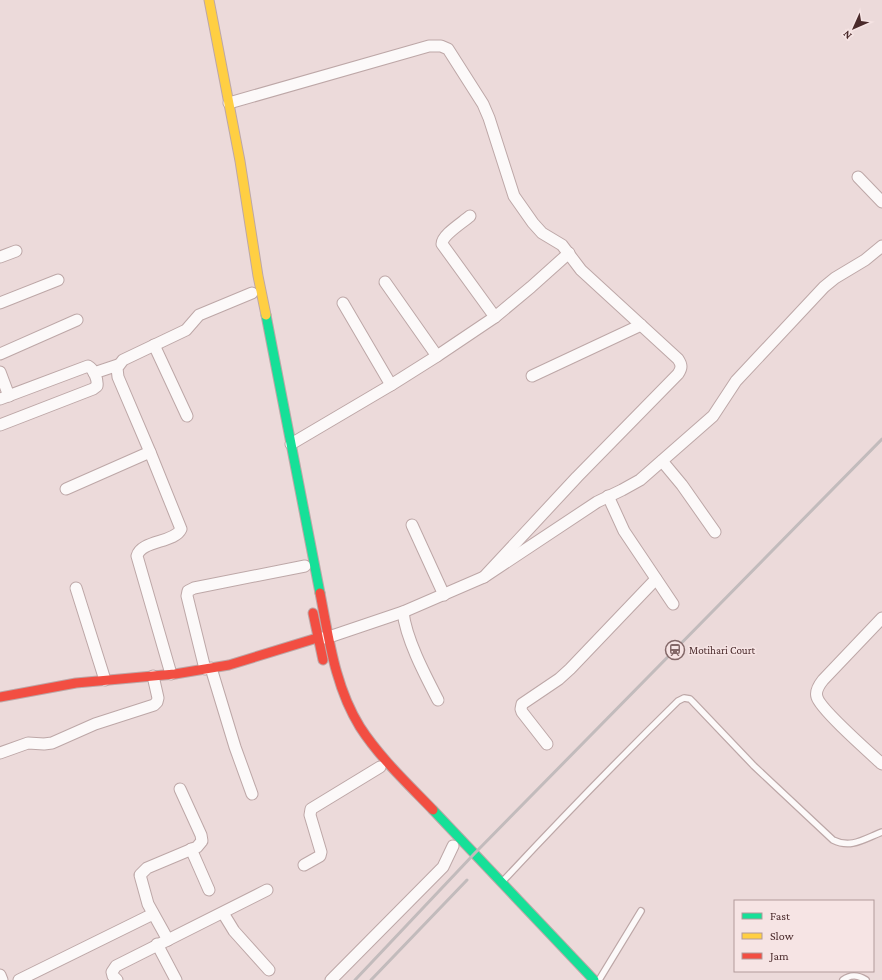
<svg xmlns="http://www.w3.org/2000/svg" width="882" height="980" font-family="'Crimson Pro',serif">
	<rect width="100%" height="100%" fill="#ecdada"/>
	<g fill="none" stroke-linecap="round" stroke-linejoin="round">
		<defs>
			<g id="lane">
				<path d="M503 881C560 820 618 760 678 701L684 698 690 699 693 702 754 766 833 840C851 849 864 839 882 832"/>
				<polyline points="599,980 641,911"/>
				<path d="M843 980C851 974 858 975 866 980"/>
			</g>
			<g id="street">
				<path d="M229 103 429 46H441L448 49 483 104 489 118 514 196 533 223 542 233 562 245 581 270 678 359C682 365 682 368 678 374L577 477 484 577"/>
				<polyline points="858,177 882,202"/>
				<path d="M470 216C462 223 442 235 442 244L495 317"/>
				<polyline points="0,257 16,251"/>
				<polyline points="385,282 437,356"/>
				<polyline points="0,303 58,280"/>
				<polyline points="343,303 391,385"/>
				<polyline points="154,345 187,416"/>
				<polyline points="0,354 77,320"/>
				<polyline points="0,372 9,396"/>
				<polyline points="94,373 118,365"/>
				<polyline points="532,376 641,325"/>
				<path d="M0 399 88 366C94 369 98 380 97 386L93 389 0 425"/>
				<polyline points="291,444 391,385 437,356 495,317 531,287 569,253"/>
				<polyline points="662,461 682,485 715,532"/>
				<polyline points="66,489 150,452"/>
				<polyline points="608,496 624,531 673,604"/>
				<polyline points="412,525 444,595"/>
				<polyline points="76,588 105,680"/>
				<path d="M403 612C406 639 425 675 438 700"/>
				<path d="M882 618 823 680C819 685 815 691 817 697 820 709 870 753 882 764"/>
				<polyline points="323,638 329,637 403,612 484,577 597,502 622,490 640,480 713,416 736,381 824,287 835,278 865,260 882,246"/>
				<polyline points="211,668 235,747 252,794"/>
				<polyline points="205,669 187,596 188,591 194,588 305,566"/>
				<path d="M171 674 137 556C141 540 175 543 181 529L150 452 118 377 117 368 123 360 186 330 199 315 252 293"/>
				<polyline points="547,744 522,712 521,709 522,704 559,679 570,669 656,579"/>
				<polyline points="0,753 28,743 44,744 52,743 95,724 154,705 157,702 158,698 153,676"/>
				<polyline points="191,849 209,890"/>
				<polyline points="304,865 320,856 321,852 310,815 311,809 380,767"/>
				<polyline points="223,913 234,931 269,970"/>
				<polyline points="168,940 148,904 140,875 147,868 197,847 202,841 201,835 180,789"/>
				<polyline points="157,944 176,980"/>
				<polyline points="0,975 2,980"/>
				<polyline points="19,980 153,914"/>
				<polyline points="117,980 113,976 112,972 116,966 267,890"/>
				<polyline points="331,980 443,867 453,846"/>
			</g>
			<g id="fast">
				<polyline points="266,315 320,593"/>
				<polyline points="433,810 594,980"/>
			</g>
			<polyline id="slow" points="209,0 240,161 258,276 266,315"/>
			<g id="jam">
				<path d="M320 593C329 639 335 687 360 727 380 758 408 784 433 810"/>
				<polyline points="313,613 323,660"/>
				<polyline points="0,697 76,683 175,674 229,665 317,638"/>
			</g>
		</defs>
		<use href="#lane" stroke="#bda7a7" stroke-width="8"/>
		<use href="#street" stroke="#bda7a7" stroke-width="13"/>
		<use href="#fast" stroke="#bda7a7" stroke-width="11"/>
		<use href="#slow" stroke="#bda7a7" stroke-width="11"/>
		<use href="#jam" stroke="#bda7a7" stroke-width="11"/>
		<use href="#lane" stroke="#fcf9f9" stroke-width="5.5"/>
		<use href="#street" stroke="#fcf9f9" stroke-width="11"/>
		<use href="#fast" stroke="#16e098" stroke-width="9"/>
		<use href="#slow" stroke="#ffcf43" stroke-width="9"/>
		<use href="#jam" stroke="#f24e42" stroke-width="9"/>
		<g stroke="#c2bbbc" stroke-width="3">
			<polyline points="355,980 474,854 882,439"/>
			<polyline points="371,980 467,880"/>
		</g>
	</g>
	<defs>
		<symbol id="station-ring" viewBox="-11 -11 22 22"><circle r="9.5" fill="#f6e4e4" stroke="#836868" stroke-width="1.5"/><path d="M-3-6H3Q5-6 5-4V2Q5 4 3 4L4.5 6H3L1.5 4h-3L-3 6H-4.5L-3 4Q-5 4-5 2V-4Q-5-6-3-6ZM-3.5-4v3h7v-3ZM-3.5 1v1.5H-2V1ZM2 1v1.5H3.5V1Z" fill="#836868"/></symbol>
	</defs>
	<g fill-rule="evenodd">
		<use href="#station-ring" x="664" y="639" width="22" height="22"/>
	</g>
	<g text-anchor="middle" stroke-width="3" stroke-linejoin="round" paint-order="stroke">
		<g font-size="11" fill="#4a2a2b" stroke="#f6e4e4" text-anchor="start">
			<text x="689" y="654">Motihari Court</text>
		</g>
	</g>
	<rect x="734" y="900" width="140" height="72" fill="#f6e4e4" stroke="#b19a9a"/>
	<rect x="742" y="913" width="20" height="6" fill="#16e098" stroke="#b19a9a"/>
	<text x="770" y="920" font-size="12" fill="#4a2a2b">Fast</text>
	<rect x="742" y="933" width="20" height="6" fill="#ffcf43" stroke="#b19a9a"/>
	<text x="770" y="940" font-size="12" fill="#4a2a2b">Slow</text>
	<rect x="742" y="953" width="20" height="6" fill="#f24e42" stroke="#b19a9a"/>
	<text x="770" y="960" font-size="12" fill="#4a2a2b">Jam</text>
	<g transform="translate(854 28) rotate(225)" stroke="#f6e4e4" stroke-width="3" paint-order="stroke">
	<path d="M0-3L7 15L0 10L-7 15Z" fill="#4a2a2b"/>
	<text y="-6" font-size="11" font-weight="bold" text-anchor="middle" fill="#4a2a2b">N</text>
	</g>
</svg>
